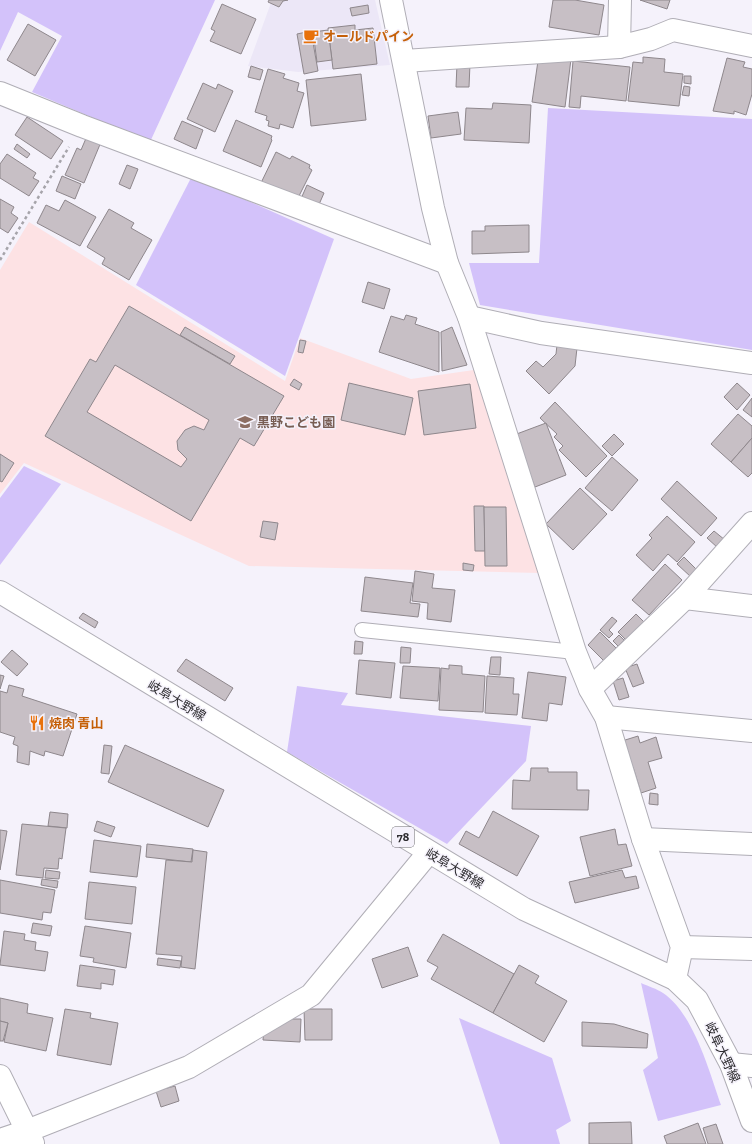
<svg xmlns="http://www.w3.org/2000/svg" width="752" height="1144" font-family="'Zilla Slab','Noto Sans JP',serif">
	<rect width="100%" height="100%" fill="#f5f2fb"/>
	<polygon fill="#ece7f7" points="272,0 375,0 390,65 298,72 248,66"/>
	<polygon fill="#fde2e4" points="29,222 285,381 300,338 411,379 474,370 540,573 249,566 24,463 0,494 0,270"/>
	<g fill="#d3c2fa">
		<polygon points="0,0 215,0 150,142 32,92 62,36 18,12 0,51"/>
		<polygon points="548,108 752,119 752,350 480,305 469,263 539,263"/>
		<polygon points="192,176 334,239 285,376 136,285"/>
		<polygon points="24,466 61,484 0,565 0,498"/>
		<polygon points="297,686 348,693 341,705 531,726 526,761 447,844 287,752"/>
		<path d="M641 983C648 986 657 989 663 993 694 1014 709 1071 721 1105L658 1121 643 1070 658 1058Z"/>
		<polygon points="459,1018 552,1058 571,1121 556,1130 560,1144 500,1144"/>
	</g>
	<g fill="#c7bfc5" stroke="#8e878c" fill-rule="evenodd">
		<polygon points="269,0 288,0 283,1 279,7 268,2"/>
		<polygon points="553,0 575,0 604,5 599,35 549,27"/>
		<polygon points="640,0 670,0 667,9"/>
		<polygon points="222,4 256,19 241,54 210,41 215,31 211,29"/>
		<polygon points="368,5 369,13 352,16 350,8"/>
		<polygon points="28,24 56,40 35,76 7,60"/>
		<polygon points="355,25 355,30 373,28 377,64 333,69 328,28"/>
		<polygon points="328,30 332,60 317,62 313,32"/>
		<polygon points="311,31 318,71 304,74 297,34"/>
		<polygon points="539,54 571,59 565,107 532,102"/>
		<polygon points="643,57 665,59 664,72 683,74 679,106 628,101 633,62 643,63"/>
		<polygon points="727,58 745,62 743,67 752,69 752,94 746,115 734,111 734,114 713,111"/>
		<polygon points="573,61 630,67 626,101 581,96 580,108 569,107"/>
		<polygon points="457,64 470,64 469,87 456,87"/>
		<polygon points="251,66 263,70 260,80 248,77"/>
		<polygon points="268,69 285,74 283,78 299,83 297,91 304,93 293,128 280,124 279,129 268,126 269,121 266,120 267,116 255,112"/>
		<polygon points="361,74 366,120 311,126 306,80"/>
		<polygon points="684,76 691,76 691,84 684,83"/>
		<polygon points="203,83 216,89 218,84 233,91 215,132 187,119"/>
		<polygon points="684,86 690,87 689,96 682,95"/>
		<polygon points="493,103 531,105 529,143 464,140 466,108 492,109"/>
		<polygon points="458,112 461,134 431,138 428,116"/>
		<polygon points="27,117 63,141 51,159 15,135"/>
		<polygon points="236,120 272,136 271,139 272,140 261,167 223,151"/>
		<polygon points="182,121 203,130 196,149 174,139"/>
		<polygon points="87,136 101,142 84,183 65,175 77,148 81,150"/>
		<polygon points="17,144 30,154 27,158 14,149"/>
		<polygon points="276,152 290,159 292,156 310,165 309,168 312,170 297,200 259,187"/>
		<polygon points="7,154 36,173 33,178 39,181 29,196 0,178 0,164"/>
		<polygon points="127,165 138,169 130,189 119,184"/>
		<polygon points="62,176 81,184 75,199 56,191"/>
		<polygon points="307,185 324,193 317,209 300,201"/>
		<polygon points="0,199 14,207 11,213 18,218 8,233 0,228"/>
		<polygon points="65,200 96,217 80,246 37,223 46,205 59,211"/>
		<polygon points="109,209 134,223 131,228 152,240 129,280 102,264 105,258 87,247"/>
		<polygon points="529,225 529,252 472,254 472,231 485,231 485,226"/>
		<polygon points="368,282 390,289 384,309 362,302"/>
		<path d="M129 306 284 396 254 446 240 438 191 521 45 436 90 359 96 362ZM115 365 209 420 204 430 194 426 185 430 177 441 178 450 187 459 181 467 87 412Z"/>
		<polygon points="406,315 417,318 415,324 439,332 439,372 379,352 391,316 404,320"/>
		<polygon points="185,327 235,356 230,364 180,335"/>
		<polygon points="452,327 467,365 442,371 441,332"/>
		<polygon points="300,340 306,341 303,353 298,352"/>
		<polygon points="557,345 577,348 575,366 549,394 526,371 536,361 543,367 556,354"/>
		<polygon points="294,379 302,384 299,390 290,385"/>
		<polygon points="349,383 413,398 405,435 341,420"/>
		<polygon points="737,383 750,395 737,410 724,397"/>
		<polygon points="470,384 476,428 424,435 418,391"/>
		<polygon points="752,398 752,417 743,410"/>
		<polygon points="555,402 607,456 586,477 559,450 563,446 554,437 557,434 540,418"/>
		<polygon points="738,414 752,426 752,438 731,462 711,444"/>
		<polygon points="546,423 566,475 535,487 514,435"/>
		<polygon points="614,434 624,444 612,456 602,446"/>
		<polygon points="752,438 752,473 748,477 731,462"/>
		<polygon points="0,454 14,463 2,482 0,481"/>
		<polygon points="612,457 638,480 612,511 585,488"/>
		<polygon points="677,481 717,518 701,536 661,499"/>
		<polygon points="580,488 607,514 573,550 546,524"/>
		<polygon points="474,506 484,506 485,551 475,551"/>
		<polygon points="484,507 506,507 507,566 485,566"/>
		<polygon points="667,516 695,542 677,562 668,554 653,571 636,555 652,538 649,535"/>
		<polygon points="263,521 278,523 275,540 260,537"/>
		<polygon points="714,531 725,540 718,548 707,538"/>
		<polygon points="684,557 697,570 691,577 677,564"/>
		<polygon points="463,563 474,565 473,571 463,570"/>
		<polygon points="665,564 682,580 649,615 632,600"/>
		<polygon points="415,571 434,574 432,588 455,590 451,622 427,619 428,603 412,601"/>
		<polygon points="365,577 413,583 410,603 420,604 418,617 361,611"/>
		<polygon points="83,613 98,622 95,628 79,618"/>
		<polygon points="636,614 646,624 627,641 618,632"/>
		<polygon points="612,617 617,621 609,630 613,634 609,638 600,630"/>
		<polygon points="600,632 617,649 604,661 588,645"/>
		<polygon points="619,635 624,640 618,646 613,641"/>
		<polygon points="355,641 363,642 362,654 354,654"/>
		<polygon points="401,647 411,648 410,663 400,663"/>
		<polygon points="12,650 28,664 17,676 1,662"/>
		<polygon points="491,657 501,657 500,675 489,674"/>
		<polygon points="186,659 233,688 225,701 177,671"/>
		<polygon points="359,660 395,663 391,698 356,694"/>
		<polygon points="637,664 644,683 633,687 625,668"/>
		<polygon points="449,665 462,666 462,674 485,676 483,712 439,710 441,668 449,669"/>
		<polygon points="403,666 440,668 438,701 400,698"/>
		<polygon points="528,672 566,677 562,705 549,703 547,721 522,718"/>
		<polygon points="0,675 4,676 0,689"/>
		<polygon points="487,676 514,678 513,694 519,694 517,715 485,713"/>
		<polygon points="623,678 629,697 619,700 613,681"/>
		<polygon points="9,685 24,689 22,696 77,714 63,756 45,751 44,756 30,751 29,765 17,762 18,746 13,744 15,737 0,732 0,691 7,693"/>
		<polygon points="638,736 640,743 656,737 662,758 648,762 656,788 641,793 633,767 631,768 622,741"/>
		<polygon points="104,745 112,746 109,774 101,773"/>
		<polygon points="125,745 224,790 208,827 108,782"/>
		<polygon points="531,768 548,768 548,772 577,772 577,790 589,790 588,810 512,809 513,780 530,781"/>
		<polygon points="650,793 658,794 658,805 649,804"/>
		<polygon points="493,811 539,836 517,876 459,844 466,831 479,838"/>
		<polygon points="50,812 68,814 67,828 48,826"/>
		<polygon points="97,821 115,827 111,837 94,831"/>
		<polygon points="22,824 66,828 62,859 59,858 58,869 44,868 43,878 16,875"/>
		<polygon points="615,829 618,845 626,844 632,866 590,876 580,837"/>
		<polygon points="0,830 7,831 0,870"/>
		<polygon points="94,840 141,846 137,877 90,872"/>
		<polygon points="147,844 193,849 191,862 146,857"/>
		<polygon points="193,850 207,852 195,969 181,967 182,956 156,954 166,860 192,862"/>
		<polygon points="46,870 60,872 59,879 45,878"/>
		<polygon points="622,870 625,878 636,876 639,888 575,903 569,882"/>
		<polygon points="42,879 58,881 57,888 41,885"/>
		<polygon points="0,880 55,890 51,913 43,912 42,920 0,913"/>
		<polygon points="89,882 136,887 132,924 85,919"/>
		<polygon points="33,923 52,926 50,936 31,933"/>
		<polygon points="85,926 131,933 126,968 93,962 94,958 80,956"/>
		<polygon points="4,931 25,934 24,940 36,942 35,950 48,952 45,971 0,965"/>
		<polygon points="443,934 514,974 493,1013 431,979 438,967 427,961"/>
		<polygon points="408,947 418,976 382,988 372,959"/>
		<polygon points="158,958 181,961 180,968 157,965"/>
		<polygon points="80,965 115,970 113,985 101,983 101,989 77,986"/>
		<polygon points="519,965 539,976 535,983 567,1001 544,1042 493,1013"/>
		<polygon points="0,998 28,1004 27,1013 53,1018 46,1051 4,1042 8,1023 0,1021"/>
		<polygon points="65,1009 91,1013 90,1018 118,1023 111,1065 57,1055"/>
		<polygon points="304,1009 332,1009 332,1040 305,1040"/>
		<polygon points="284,1019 301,1019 300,1042 263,1040 264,1027"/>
		<polygon points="0,1021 8,1023 3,1041 0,1041"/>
		<polygon points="582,1022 614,1024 648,1034 647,1048 582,1046"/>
		<polygon points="175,1086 179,1101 161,1107 156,1091"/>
		<polygon points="631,1122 632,1144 589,1144 589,1123"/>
		<polygon points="698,1123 706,1144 667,1144 664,1136"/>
		<polygon points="716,1124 723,1144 708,1144 703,1128"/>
	</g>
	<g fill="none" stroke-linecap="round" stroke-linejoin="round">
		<defs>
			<polyline id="lane" points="362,630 575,652"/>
			<g id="street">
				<polyline points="391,0 433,208 447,263 469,317 575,652 590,689 606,717 643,839 682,947 675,979"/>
				<polyline points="619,47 620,0"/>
				<polyline points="404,61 619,47 651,39 673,30 752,46"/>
				<polyline points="0,93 82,126 447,263"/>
				<polyline points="469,317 541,333 752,363"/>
				<polyline points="685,598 752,606"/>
				<polyline points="590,689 685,598 752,523"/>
				<polyline points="606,717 752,731"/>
				<polyline points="643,839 752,844"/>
				<polyline points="682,947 752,949"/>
				<polyline points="731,1064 752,1066"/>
				<polyline points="0,1076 33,1143"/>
				<polyline points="0,1140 27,1131 189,1067 311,995 429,852"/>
			</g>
			<polyline id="primary" points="0,592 524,909 675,979 697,1000 731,1064 752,1121"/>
		</defs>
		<use href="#lane" stroke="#b0aeb6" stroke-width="16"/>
		<use href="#street" stroke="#b0aeb6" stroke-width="24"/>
		<use href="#primary" stroke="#b0aeb6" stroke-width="24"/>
		<polyline stroke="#a6a4aa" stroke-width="2.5" stroke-dasharray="3 3" stroke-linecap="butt" points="0,260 69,147"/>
		<use href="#lane" stroke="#fff" stroke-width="14"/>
		<use href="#street" stroke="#fff" stroke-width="22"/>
		<use href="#primary" stroke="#fff" stroke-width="22"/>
	</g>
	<defs>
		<symbol id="cafe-bare" viewBox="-9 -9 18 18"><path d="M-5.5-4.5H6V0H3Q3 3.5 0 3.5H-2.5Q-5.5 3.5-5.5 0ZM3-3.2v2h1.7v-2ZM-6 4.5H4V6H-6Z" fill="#e8710a" stroke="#f5f2fb" stroke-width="2.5" paint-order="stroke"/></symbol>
		<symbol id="school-bare" viewBox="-9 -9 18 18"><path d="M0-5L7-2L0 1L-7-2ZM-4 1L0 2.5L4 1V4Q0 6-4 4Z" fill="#8d6e63" stroke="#f5f2fb" stroke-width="2.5" paint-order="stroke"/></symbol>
		<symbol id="restaurant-bare" viewBox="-9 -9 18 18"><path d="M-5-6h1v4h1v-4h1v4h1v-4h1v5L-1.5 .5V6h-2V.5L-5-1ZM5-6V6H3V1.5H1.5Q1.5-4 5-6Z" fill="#e8710a" stroke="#f5f2fb" stroke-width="2.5" paint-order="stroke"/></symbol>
	</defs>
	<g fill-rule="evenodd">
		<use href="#cafe-bare" x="300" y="25" width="22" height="22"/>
		<use href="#school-bare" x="234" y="411" width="22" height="22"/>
		<use href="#restaurant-bare" x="26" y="712" width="22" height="22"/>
	</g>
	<g text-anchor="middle" stroke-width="3" stroke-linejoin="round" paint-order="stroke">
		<rect fill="#f5f2fb" stroke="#69676c" stroke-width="1" x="392" y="827" width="22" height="20" rx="3"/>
		<g font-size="12" font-weight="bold" fill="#2d2c2f">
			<text x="403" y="841">78</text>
		</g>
		<g font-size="13" font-weight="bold" fill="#c56008" stroke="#f5f2fb" text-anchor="start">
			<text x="323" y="41">オールドパイン</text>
			<text x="49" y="728">焼肉 青山</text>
		</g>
		<g font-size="13" font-weight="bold" fill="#785e54" stroke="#f5f2fb" text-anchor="start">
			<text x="257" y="427">黒野こども園</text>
		</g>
		<g font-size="13" fill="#2d2c2f" stroke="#f5f2fb">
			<text transform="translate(177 700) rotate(31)" y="5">岐阜大野線</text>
			<text transform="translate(455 868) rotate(31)" y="5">岐阜大野線</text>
			<text transform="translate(723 1052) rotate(65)" y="5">岐阜大野線</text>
		</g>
	</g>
</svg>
